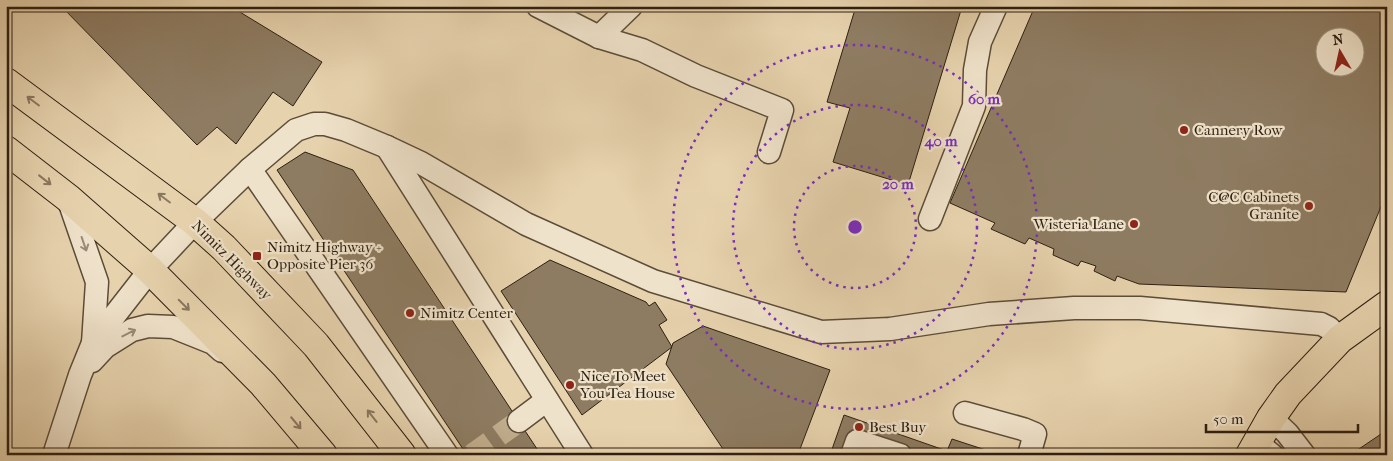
<svg xmlns="http://www.w3.org/2000/svg" width="1393" height="461" font-family="'IM FELL French Canon',serif">
	<rect width="100%" height="100%" fill="#e6d2ad"/>
	<filter id="stains"><feTurbulence type="fractalNoise" baseFrequency=".004" numOctaves="4"/><feColorMatrix values="0 0 0 0 .2 0 0 0 0 .09 0 0 0 0 .02 0 0 0 .5 -.17"/></filter>
	<radialGradient id="worn" r=".72"><stop offset=".6" stop-color="#630" stop-opacity="0"/><stop offset="1" stop-color="#630" stop-opacity=".3"/></radialGradient>
	<g fill="#8e7c62" stroke="#2e1f11" fill-rule="evenodd">
		<polygon points="61,6 230,6 322,62 293,106 273,92 236,144 217,127 197,145"/>
		<polygon points="856,6 949,6 961,10 908,185 833,162 850,108 827,102"/>
		<path d="M1035 6H1387V192L1346 292 1139 284 1117 276 1115 281 1094 271 1096 266 1081 261 1078 266 1053 255 1054 249 1029 238 1025 244 991 229 995 223 950 203ZM1326 38H1356V68H1326Z"/>
		<polygon points="305,152 353,170 541,455 467,455 277,170"/>
		<polygon points="550,260 646,302 649,306 655,302 667,320 659,325 672,347 582,415 501,291"/>
		<polygon points="703,326 830,370 800,449 791,455 727,455 666,364 673,343"/>
		<polygon points="844,415 947,451 952,439 1001,455 830,455"/>
		<polygon points="1387,430 1387,455 1350,455"/>
	</g>
	<g fill="none" stroke-linecap="round" stroke-linejoin="round">
		<polyline stroke="#c1ae8e" stroke-width="22" stroke-dasharray="22 11" stroke-linecap="butt" points="472,455 519,421"/>
		<defs>
			<g id="minor">
				<polyline points="538,6 599,37 642,50 696,76 782,110 769,152"/>
				<polyline points="599,37 631,6"/>
				<polyline points="387,147 582,455"/>
				<polyline points="250,169 447,455"/>
				<polyline points="68,198 97,282 93,343"/>
				<polyline points="930,219 974,106 975,70 980,42 996,6"/>
				<polyline points="92,361 105,347 132,330 148,326 173,327 213,343 222,351"/>
				<polyline points="965,413 1023,429 1035,434 1029,455"/>
				<polyline points="1271,418 1287,433 1304,455"/>
				<polyline points="519,421 547,400"/>
				<polyline points="1257,443 1272,455"/>
				<polyline points="54,455 80,375 93,343 150,270 195,222 250,169 296,130 314,124 325,124 346,130 387,147 421,163 526,224 653,281 821,332 890,329 989,314 1074,308 1140,308 1321,324 1329,328 1340,339"/>
				<polyline points="852,455 857,441 900,455"/>
			</g>
			<g id="major">
				<polyline points="6,82 195,222 224,248 316,345 402,455"/>
				<polyline points="6,150 68,198 150,270 263,384 323,455"/>
				<polyline points="1250,455 1271,418 1288,394 1340,339 1387,305"/>
			</g>
		</defs>
		<use href="#minor" stroke="#5c4c38" stroke-width="25"/>
		<use href="#major" stroke="#2e1f11" stroke-width="30"/>
		<use href="#minor" stroke="#efe2ca" stroke-width="22"/>
		<use href="#major" stroke="#e6d2ad" stroke-width="28"/>
	</g>
	<defs><path id="oneway-shaft" d="M-6 0H5M1.5-3L5.5 0L1.5 3" fill="none" stroke-width="1.6" stroke-linecap="round" stroke-linejoin="round" transform="scale(1.25)"/></defs>
	<g stroke="#8a785f">
		<use href="#oneway-shaft" transform="translate(33 101) rotate(-143)"/>
		<use href="#oneway-shaft" transform="translate(45 180) rotate(38)"/>
		<use href="#oneway-shaft" transform="translate(164 198) rotate(-143)"/>
		<use href="#oneway-shaft" transform="translate(184 305) rotate(45)"/>
		<use href="#oneway-shaft" transform="translate(372 416) rotate(-128)"/>
		<use href="#oneway-shaft" transform="translate(296 423) rotate(50)"/>
	</g>
	<g stroke="#988a77">
		<use href="#oneway-shaft" transform="translate(84 244) rotate(71)"/>
		<use href="#oneway-shaft" transform="translate(129 333) rotate(-27)"/>
	</g>
	<g fill="none" stroke="#7b2cbf" stroke-width="2.5" stroke-dasharray="2.5 5">
		<circle cx="855" cy="227" r="61"/>
		<circle cx="855" cy="227" r="122"/>
		<circle cx="855" cy="227" r="182"/>
	</g>
	<g fill="#8f2418" stroke="#efe2ca" stroke-width="2">
		<circle cx="1184" cy="130" r="5"/>
		<circle cx="1309" cy="206" r="5"/>
		<circle cx="1134" cy="224" r="5"/>
		<rect x="252" y="251" width="10" height="10" rx="2.5"/>
		<circle cx="410" cy="313" r="5"/>
		<circle cx="570" cy="385" r="5"/>
		<circle cx="859" cy="427" r="5"/>
	</g>
	<g text-anchor="middle" stroke-width="4.5" stroke-linejoin="round" paint-order="stroke">
		<g font-size="15" fill="#2e1f11" stroke="#efe2ca" text-anchor="start">
			<text x="1194" y="135">Cannery Row</text>
			<text x="1299" y="202" text-anchor="end">C@C Cabinets<tspan x="1299" dy="17">Granite</tspan></text>
			<text x="1124" y="229" text-anchor="end">Wisteria Lane</text>
			<text x="267" y="252">Nimitz Highway +<tspan x="267" dy="17">Opposite Pier 36</tspan></text>
			<text x="420" y="318">Nimitz Center</text>
			<text x="580" y="381">Nice To Meet<tspan x="580" dy="17">You Tea House</tspan></text>
			<text x="869" y="432">Best Buy</text>
		</g>
		<g font-size="15" fill="#2e1f11" stroke="#efe2ca">
			<text transform="translate(232 260) rotate(45)" y="5">Nimitz Highway</text>
		</g>
	</g>
	<circle cx="855" cy="227" r="8" fill="#7b2cbf" stroke="#efe2ca" stroke-width="2.5"/>
	<g font-size="15" text-anchor="middle" font-weight="bold" fill="#7b2cbf" stroke="#efe2ca" stroke-width="4.5" stroke-linejoin="round" paint-order="stroke">
		<text x="984" y="104">60 m</text>
		<text x="941" y="146">40 m</text>
		<text x="898" y="189">20 m</text>
	</g>
	<rect width="1393" height="461" fill="none" stroke="#e6d2ad" stroke-width="25"/>
	<rect x="8" y="8" width="1378" height="446" fill="none" stroke="#2e1f11" stroke-width="2.5"/>
	<rect x="12" y="12" width="1368" height="436" fill="none" stroke="#2e1f11"/>
	<g transform="translate(1340 52) rotate(351)"><circle r="24" fill="#efe2ca" stroke="#a29480"/>
	<path d="M0-4L9 19L0 12L-9 19Z" fill="#8f2418"/>
	<text y="-8" font-size="14" font-weight="bold" text-anchor="middle" fill="#2e1f11">N</text>
	</g>
	<path d="M1206 424v8h152v-8" fill="none" stroke="#2e1f11" stroke-width="2.5"/>
	<text x="1213" y="424" font-size="15" fill="#2e1f11" stroke="#efe2ca" stroke-width="4" paint-order="stroke">50 m</text>
	<rect width="100%" height="100%" filter="url(#stains)"/>
	<rect width="100%" height="100%" fill="url(#worn)"/>
</svg>
